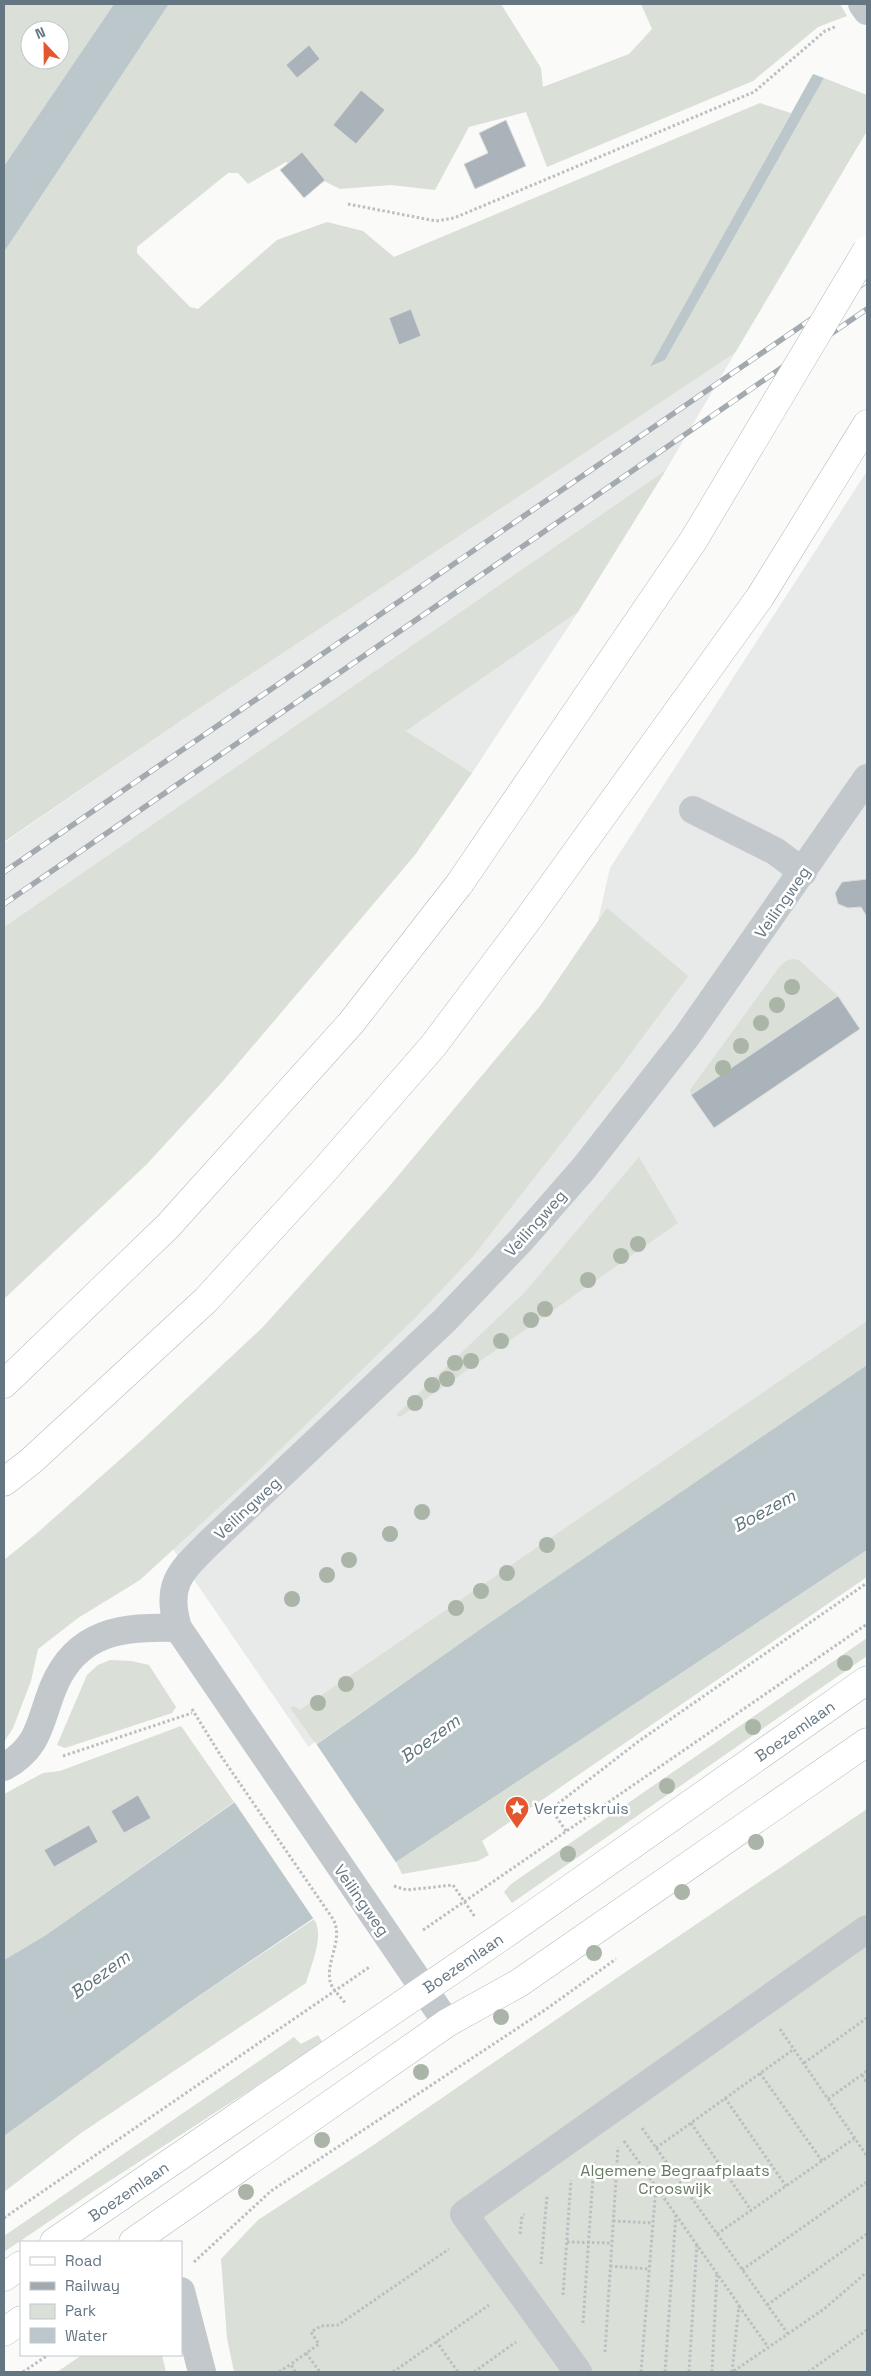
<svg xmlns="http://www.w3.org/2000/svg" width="871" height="2376" font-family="'Space Grotesk',sans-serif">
	<rect width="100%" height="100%" fill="#fafaf8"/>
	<g fill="#e8e9e9">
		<polygon points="735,353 666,470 4,927 4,843 188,716"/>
		<polygon points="867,471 867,1446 327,1774 134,1492 587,969 610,868"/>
		<polygon points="578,612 472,773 406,731"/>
	</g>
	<g fill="#dadfd7" fill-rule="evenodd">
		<path d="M4 4H114L4 166ZM30 30H60V60H30Z"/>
		<polygon points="169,4 501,4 541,68 543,87 629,54 652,29 641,4 840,4 847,16 818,27 753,81 547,167 526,112 469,127 435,190 391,185 340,189 286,162 248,184 238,173 228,173 137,247 137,253 190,307 198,309 277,240 327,222 363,231 394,257 760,103 791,113 651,367 665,360 824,78 867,95 867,131 735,353 188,716 4,842 4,252"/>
		<polygon points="666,470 578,612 406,731 472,773 415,855 224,1080 147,1164 4,1299 4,927"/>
		<polygon points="607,908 688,976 619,1069 474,1255 416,1317 252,1477 140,1580 78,1618 38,1649 31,1681 13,1728 4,1742 4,1560 36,1534 141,1441 262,1328 387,1189 540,1006"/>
		<polygon points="792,959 799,960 838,996 691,1095 690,1090 780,966 786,961"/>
		<polygon points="639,1157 678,1223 400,1417 396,1415 525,1292"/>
		<polygon points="867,1321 867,1365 485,1626 316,1744 290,1708 294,1706 300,1710"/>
		<polygon points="867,1550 867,1577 482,1841 489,1855 478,1861 402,1874 396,1862"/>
		<polygon points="867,1638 867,1656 512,1903 504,1892 511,1884"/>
		<polygon points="110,1660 132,1661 149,1665 176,1707 172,1713 65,1748 57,1745 87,1675 98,1665"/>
		<polygon points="181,1726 234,1802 46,1935 4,1960 4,1794 43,1773 60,1771"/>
		<polygon points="867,1809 867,2372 234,2372 227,2338 221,2259 258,2220 372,2146 630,1969"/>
		<path d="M314 1919C325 1935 311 1965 306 1983L81 2133 4 2192V2136L184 2006Z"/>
		<polygon points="318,2035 323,2043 97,2189 4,2252 4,2236 294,2037 301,2044"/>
		<polygon points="82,2355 162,2355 166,2372 57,2372"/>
	</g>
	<g fill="#bbc7cb">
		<polygon points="114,4 169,4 4,252 4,166"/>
		<polygon points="813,74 824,78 665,360 650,367"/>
		<polygon points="867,1365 867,1550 396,1862 184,2006 4,2136 4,1960 46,1935 485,1626"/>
	</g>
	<polygon fill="#fafaf8" points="315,1742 397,1864 315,1921 233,1800"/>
	<g fill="#aab3b9" stroke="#dcdcda">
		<polygon points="309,45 320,59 297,78 286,65"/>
		<polygon points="361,90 385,110 356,144 333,125"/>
		<polygon points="506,120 526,166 475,189 464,164 488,153 479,133"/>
		<polygon points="302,152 325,180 304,198 280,170"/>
		<polygon points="411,309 421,336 399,345 389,318"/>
		<polygon points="867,879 867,917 861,907 848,908 838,904 835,893 842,882"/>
		<polygon points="838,996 860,1029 714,1128 691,1095"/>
		<polygon points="138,1795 151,1818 124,1833 111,1811"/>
		<polygon points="89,1825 98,1842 54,1867 44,1850"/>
	</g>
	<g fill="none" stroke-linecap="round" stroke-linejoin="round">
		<defs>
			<g id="major">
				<path id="s1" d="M54 2242 511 1930 867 1680"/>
				<polyline points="133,2242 447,2023 519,1983 867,1742"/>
				<polyline points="4,2277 21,2265"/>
				<polyline points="4,2332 21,2320"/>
			</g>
			<g id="highway">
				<polyline points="4,1384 168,1226 351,1023 460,883"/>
				<polyline points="4,1482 31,1461 206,1300 323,1172 433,1046 526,922 760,597 867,424"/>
			</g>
		</defs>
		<use href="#major" stroke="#b5babe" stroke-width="29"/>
		<use href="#highway" stroke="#b4b9bd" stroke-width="29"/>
		<g stroke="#bbbfc2" stroke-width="3" stroke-dasharray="2.5 2.5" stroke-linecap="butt">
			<polyline points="348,204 436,221 454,218 754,92 825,31 837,26"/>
			<path d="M192 1709 221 1756 333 1919C344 1940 326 1959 330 1981 331 1988 341 1997 345 2003"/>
			<polyline points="63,1756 192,1713"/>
			<polyline points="566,1831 551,1809 639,1741 867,1583"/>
			<polyline points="394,1886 407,1890 453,1885 475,1917"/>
			<polyline points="423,1930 867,1624"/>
			<polyline points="780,2029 867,2156"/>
			<polyline points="804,2063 867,2018"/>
			<polyline points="760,2073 822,2161"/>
			<polyline points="862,2075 867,2083"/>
			<polyline points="725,2098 786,2186"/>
			<polyline points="828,2099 867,2071"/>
			<polyline points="691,2123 751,2210"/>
			<polyline points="642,2128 788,2334"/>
			<polyline points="624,2141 739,2305 732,2372"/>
			<polyline points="656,2148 794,2049"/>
			<polyline points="4,2218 371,1966"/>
			<polyline points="613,2221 653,2223"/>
			<polyline points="520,2234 522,2216 524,2214"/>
			<polyline points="717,2234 855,2138"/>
			<polyline points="567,2242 611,2243"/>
			<polyline points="194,2262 271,2191 545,2010 616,1959"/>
			<polyline points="541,2264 547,2196"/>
			<polyline points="610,2266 649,2269"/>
			<polyline points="742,2270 867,2182"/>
			<polyline points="563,2295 571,2180"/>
			<polyline points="767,2305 867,2234"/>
			<polyline points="739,2306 768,2347"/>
			<polyline points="583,2323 594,2162"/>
			<polyline points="436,2341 458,2372"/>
			<polyline points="605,2352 618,2147"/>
			<polyline points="306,2353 320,2372"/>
			<polyline points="734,2371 824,2309 867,2272"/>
			<polyline points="23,2372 48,2355"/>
			<polyline points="279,2372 291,2364"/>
			<polyline points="295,2372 291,2364 319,2344 311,2332 321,2326 338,2325 449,2249"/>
			<polyline points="393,2372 489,2305"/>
			<polyline points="474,2372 516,2342"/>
			<polyline points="641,2372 656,2186"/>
			<polyline points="665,2372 676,2213"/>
			<polyline points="689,2372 697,2243"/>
			<polyline points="712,2372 717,2273"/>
			<polyline points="808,2372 867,2330"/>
		</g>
		<g stroke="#c3c8cc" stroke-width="28">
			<polyline points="862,4 867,11"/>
			<polyline points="693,810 775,851 803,872"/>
			<path d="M4 1767C40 1747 39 1723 53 1688 76 1631 123 1626 178 1628"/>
			<path d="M447 2023 178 1628C165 1585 180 1572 208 1544L445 1320 522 1239 584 1168 687 1036 867 778"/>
			<polyline points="181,2291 202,2372"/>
			<polyline points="578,2372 464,2214 867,1929"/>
		</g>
		<use href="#major" stroke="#fff" stroke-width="28"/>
		<use href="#highway" stroke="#fff" stroke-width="28"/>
		<defs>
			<g id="rail">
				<polyline points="4,872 867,281"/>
				<polyline points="4,904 867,309"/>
			</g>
		</defs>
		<use href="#rail" stroke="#a2aab0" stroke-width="5.5"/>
		<use href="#rail" stroke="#fff" stroke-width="4" stroke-dasharray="11" stroke-linecap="butt"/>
		<defs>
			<polyline id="highway-bridge" points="460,883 693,541 867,250"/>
		</defs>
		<use href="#highway-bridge" stroke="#b4b9bd" stroke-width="29" stroke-linecap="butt"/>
		<use href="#highway-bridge" stroke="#fff" stroke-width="28"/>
	</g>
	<g fill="#aab4a7">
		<circle cx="792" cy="987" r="8"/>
		<circle cx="777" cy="1005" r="8"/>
		<circle cx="761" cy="1023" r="8"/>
		<circle cx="741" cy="1046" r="8"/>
		<circle cx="723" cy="1068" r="8"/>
		<circle cx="638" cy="1244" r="8"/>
		<circle cx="621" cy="1256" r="8"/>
		<circle cx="588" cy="1280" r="8"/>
		<circle cx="545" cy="1309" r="8"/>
		<circle cx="531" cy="1320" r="8"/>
		<circle cx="501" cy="1341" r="8"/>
		<circle cx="471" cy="1361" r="8"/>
		<circle cx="455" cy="1363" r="8"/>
		<circle cx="447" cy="1379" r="8"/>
		<circle cx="432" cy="1385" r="8"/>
		<circle cx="415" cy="1403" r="8"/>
		<circle cx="422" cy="1512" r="8"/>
		<circle cx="390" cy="1534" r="8"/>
		<circle cx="547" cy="1545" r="8"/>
		<circle cx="349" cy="1560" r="8"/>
		<circle cx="507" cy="1573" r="8"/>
		<circle cx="327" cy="1575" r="8"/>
		<circle cx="481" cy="1591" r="8"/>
		<circle cx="292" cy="1599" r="8"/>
		<circle cx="456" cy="1608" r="8"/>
		<circle cx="845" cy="1663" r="8"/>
		<circle cx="346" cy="1684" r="8"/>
		<circle cx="318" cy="1703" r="8"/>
		<circle cx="753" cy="1727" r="8"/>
		<circle cx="667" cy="1786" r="8"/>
		<circle cx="756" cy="1842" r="8"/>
		<circle cx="568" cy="1854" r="8"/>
		<circle cx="682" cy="1892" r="8"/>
		<circle cx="594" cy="1953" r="8"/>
		<circle cx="501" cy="2017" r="8"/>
		<circle cx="421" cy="2072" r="8"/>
		<circle cx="322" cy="2140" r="8"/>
		<circle cx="246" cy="2192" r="8"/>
	</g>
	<defs>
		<symbol id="sight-pin" viewBox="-11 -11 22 30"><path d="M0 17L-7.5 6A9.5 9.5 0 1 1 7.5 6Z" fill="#e4572e" stroke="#fff"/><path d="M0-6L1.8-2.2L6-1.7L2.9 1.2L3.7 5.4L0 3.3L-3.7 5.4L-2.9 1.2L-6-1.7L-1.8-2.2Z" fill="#fff"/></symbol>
	</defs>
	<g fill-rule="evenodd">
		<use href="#sight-pin" x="503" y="1794" width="28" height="38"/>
	</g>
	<g text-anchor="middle" stroke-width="5" stroke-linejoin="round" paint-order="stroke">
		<g font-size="16" fill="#657683" stroke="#fff">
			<text transform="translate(782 902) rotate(-55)" y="6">Veilingweg</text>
			<text transform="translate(535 1223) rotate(-48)" y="6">Veilingweg</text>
			<text transform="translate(247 1508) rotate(-43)" y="6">Veilingweg</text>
			<text dy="6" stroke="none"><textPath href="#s1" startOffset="900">Boezemlaan</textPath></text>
			<text transform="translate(362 1900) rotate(55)" y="6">Veilingweg</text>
			<text dy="6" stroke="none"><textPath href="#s1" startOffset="495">Boezemlaan</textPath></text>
			<text dy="6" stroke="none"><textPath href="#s1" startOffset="90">Boezemlaan</textPath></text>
		</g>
		<g font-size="16" fill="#657683" stroke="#fff" text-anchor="start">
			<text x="534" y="1814">Verzetskruis</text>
		</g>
		<g font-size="16" fill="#687a64" stroke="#fff">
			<text x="675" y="2176">Algemene Begraafplaats<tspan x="675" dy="18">Crooswijk</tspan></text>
		</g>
		<g font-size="18" font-style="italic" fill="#60757c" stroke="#fff">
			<text transform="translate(764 1511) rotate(-29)" y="6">Boezem</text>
			<text transform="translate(430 1739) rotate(-36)" y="6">Boezem</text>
			<text transform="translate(100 1975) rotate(-36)" y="6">Boezem</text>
		</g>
	</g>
	<rect width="871" height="2376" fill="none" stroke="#657683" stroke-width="10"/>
	<rect x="20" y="2241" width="162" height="115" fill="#ffffff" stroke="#c1c8cd"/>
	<rect x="30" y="2257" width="25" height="8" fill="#ffffff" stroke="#c1c8cd"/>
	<text x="65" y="2266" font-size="15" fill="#657683">Road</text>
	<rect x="30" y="2282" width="25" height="8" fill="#a2aab0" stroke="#c1c8cd"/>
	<text x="65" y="2291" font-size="15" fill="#657683">Railway</text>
	<rect x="30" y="2304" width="25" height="15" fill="#dadfd7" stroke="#c1c8cd"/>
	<text x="65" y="2316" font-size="15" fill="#657683">Park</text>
	<rect x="30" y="2328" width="25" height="15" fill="#bbc7cb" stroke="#c1c8cd"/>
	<text x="65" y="2341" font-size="15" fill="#657683">Water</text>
	<g transform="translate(45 45) rotate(338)"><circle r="24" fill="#ffffff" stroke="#c1c8cd"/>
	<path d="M0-4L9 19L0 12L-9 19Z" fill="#e4572e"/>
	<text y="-8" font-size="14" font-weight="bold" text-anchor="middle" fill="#657683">N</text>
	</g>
</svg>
